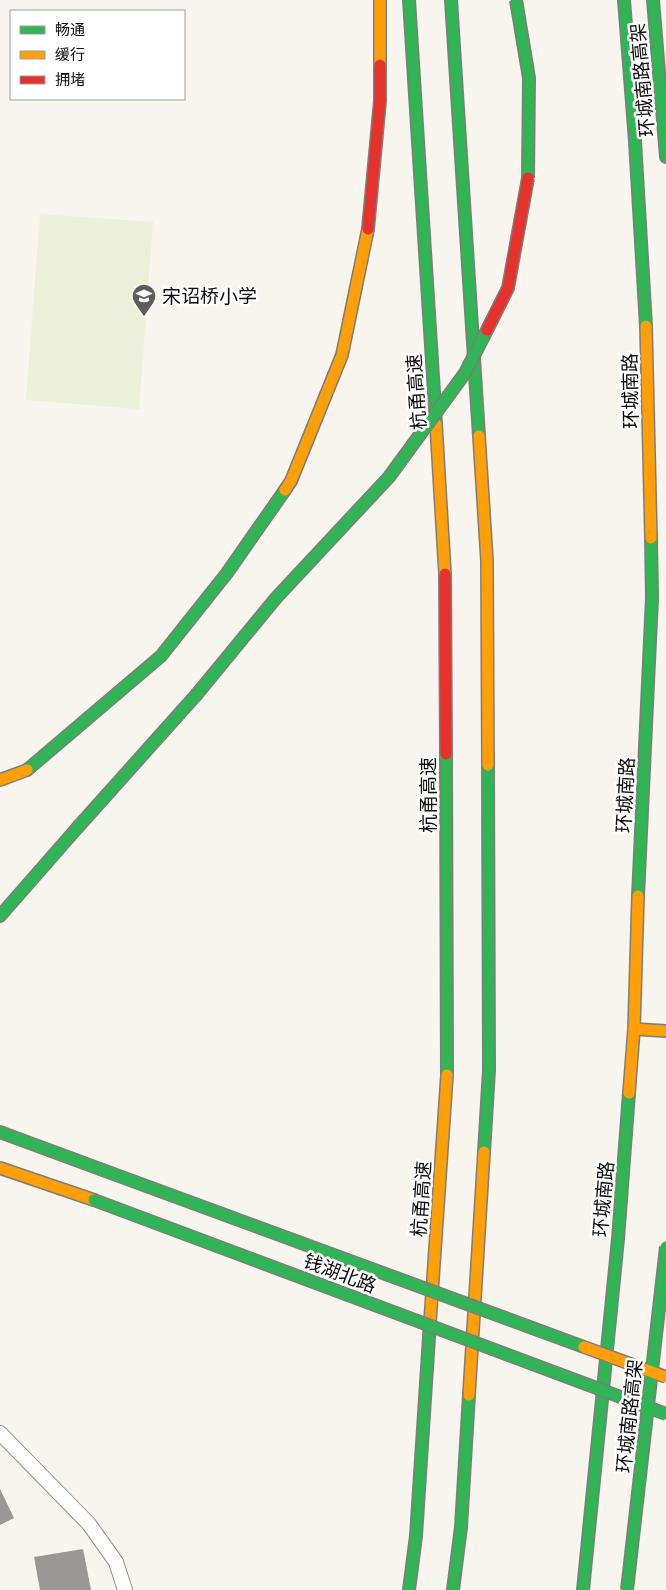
<svg xmlns="http://www.w3.org/2000/svg" width="666" height="1590" font-family="Spectral,'Noto Sans SC',serif">
	<rect width="100%" height="100%" fill="#f8f5ee"/>
	<polygon fill="#ecefda" points="40,214 153,222 139,409 26,400"/>
	<g fill="#9a9894">
		<polygon points="0,1489 14,1518 0,1525"/>
		<polygon points="83,1549 91,1590 40,1590 34,1557"/>
	</g>
	<g fill="none" stroke-linecap="round" stroke-linejoin="round">
		<defs>
			<polyline id="lane" points="0,1433 89,1524 116,1562 125,1590"/>
			<g id="fast">
				<polyline points="409,0 436,424"/>
				<polyline points="451,0 479,436"/>
				<polyline points="624,0 635,141 646,326"/>
				<polyline points="653,0 666,157"/>
				<polyline points="446,754 447,1075"/>
				<polyline points="27,770 161,656 227,573 285,490"/>
				<polyline points="78,827 197,694"/>
				<polyline points="638,896 652,598 651,538"/>
				<polyline points="0,916 78,827"/>
				<polyline points="0,1132 100,1169"/>
				<polyline points="484,1152 489,1070 488,765"/>
				<polyline points="409,1590 416,1536 430,1322"/>
				<polyline points="453,1590 461,1527 469,1395"/>
				<polyline points="583,1590 618,1239 629,1093"/>
			</g>
			<g id="slow">
				<polyline points="380,0 380,65"/>
				<polyline points="646,326 651,538"/>
				<polyline points="436,424 445,574"/>
				<polyline points="479,436 487,561 488,765"/>
				<polyline points="285,490 291,481 342,355 368,229"/>
				<polyline points="0,780 27,770"/>
				<polyline points="634,1029 666,1031"/>
				<polyline points="629,1093 634,1029 638,896"/>
				<polyline points="0,1168 94,1200"/>
				<polyline points="430,1322 447,1075"/>
				<polyline points="469,1395 484,1152"/>
			</g>
			<g id="jam">
				<polyline points="368,229 380,101 380,65"/>
				<polyline points="445,574 446,754"/>
			</g>
		</defs>
		<use href="#lane" stroke="#91908d" stroke-width="16"/>
		<use href="#fast" stroke="#7e7d7a" stroke-width="14"/>
		<use href="#slow" stroke="#7e7d7a" stroke-width="14"/>
		<use href="#jam" stroke="#7e7d7a" stroke-width="14"/>
		<use href="#lane" stroke="#fefefc" stroke-width="14"/>
		<use href="#fast" stroke="#30b455" stroke-width="11"/>
		<use href="#slow" stroke="#ff9f0a" stroke-width="11"/>
		<use href="#jam" stroke="#e5322d" stroke-width="11"/>
		<defs>
			<g id="fast-bridge">
				<polyline points="516,0 529,78 528,178"/>
				<polyline points="197,694 276,598 389,477 465,373 487,330"/>
				<polyline points="100,1169 584,1347"/>
				<polyline points="94,1200 666,1414"/>
				<polyline points="627,1590 666,1247"/>
			</g>
			<polyline id="slow-bridge" points="584,1347 666,1377"/>
			<polyline id="jam-bridge" points="487,330 508,288 528,178"/>
		</defs>
		<use href="#fast-bridge" stroke="#7e7d7a" stroke-width="14" stroke-linecap="butt"/>
		<use href="#slow-bridge" stroke="#7e7d7a" stroke-width="14" stroke-linecap="butt"/>
		<use href="#jam-bridge" stroke="#7e7d7a" stroke-width="14" stroke-linecap="butt"/>
		<use href="#fast-bridge" stroke="#30b455" stroke-width="11"/>
		<use href="#slow-bridge" stroke="#ff9f0a" stroke-width="11"/>
		<use href="#jam-bridge" stroke="#e5322d" stroke-width="11"/>
	</g>
	<defs>
		<symbol id="school-pin" viewBox="-11 -11 22 30"><path d="M0 17L-7.5 6A9.5 9.5 0 1 1 7.5 6Z" fill="#5d5c5a" stroke="#fff"/><path d="M0-5L7-2L0 1L-7-2ZM-4 1L0 2.5L4 1V4Q0 6-4 4Z" fill="#fff"/></symbol>
	</defs>
	<g fill-rule="evenodd">
		<use href="#school-pin" x="130" y="282" width="28" height="38"/>
	</g>
	<g text-anchor="middle" stroke-width="5" stroke-linejoin="round" paint-order="stroke">
		<g font-size="19" fill="#0a0a0a" stroke="#fff">
			<text transform="translate(642 80) rotate(-95)" y="7">环城南路高架</text>
			<text transform="translate(630 391) rotate(-91)" y="7">环城南路</text>
			<text transform="translate(416 392) rotate(-94)" y="7">杭甬高速</text>
			<text transform="translate(428 795) rotate(-90)" y="7">杭甬高速</text>
			<text transform="translate(625 795) rotate(-87)" y="7">环城南路</text>
			<text transform="translate(421 1199) rotate(-86)" y="7">杭甬高速</text>
			<text transform="translate(603 1199) rotate(-85)" y="7">环城南路</text>
			<text transform="translate(340 1273) rotate(21)" y="7">钱湖北路</text>
			<text transform="translate(629 1416) rotate(-84)" y="7">环城南路高架</text>
		</g>
		<g font-size="19" fill="#0a0a0a" stroke="#fff" text-anchor="start">
			<text x="162" y="303">宋诏桥小学</text>
		</g>
	</g>
	<rect x="10" y="10" width="175" height="90" fill="#ffffff" stroke="#9d9d9d"/>
	<rect x="20" y="26" width="25" height="8" fill="#30b455" stroke="#9d9d9d"/>
	<text x="55" y="35" font-size="15" fill="#0a0a0a">畅通</text>
	<rect x="20" y="51" width="25" height="8" fill="#ff9f0a" stroke="#9d9d9d"/>
	<text x="55" y="60" font-size="15" fill="#0a0a0a">缓行</text>
	<rect x="20" y="76" width="25" height="8" fill="#e5322d" stroke="#9d9d9d"/>
	<text x="55" y="85" font-size="15" fill="#0a0a0a">拥堵</text>
</svg>
